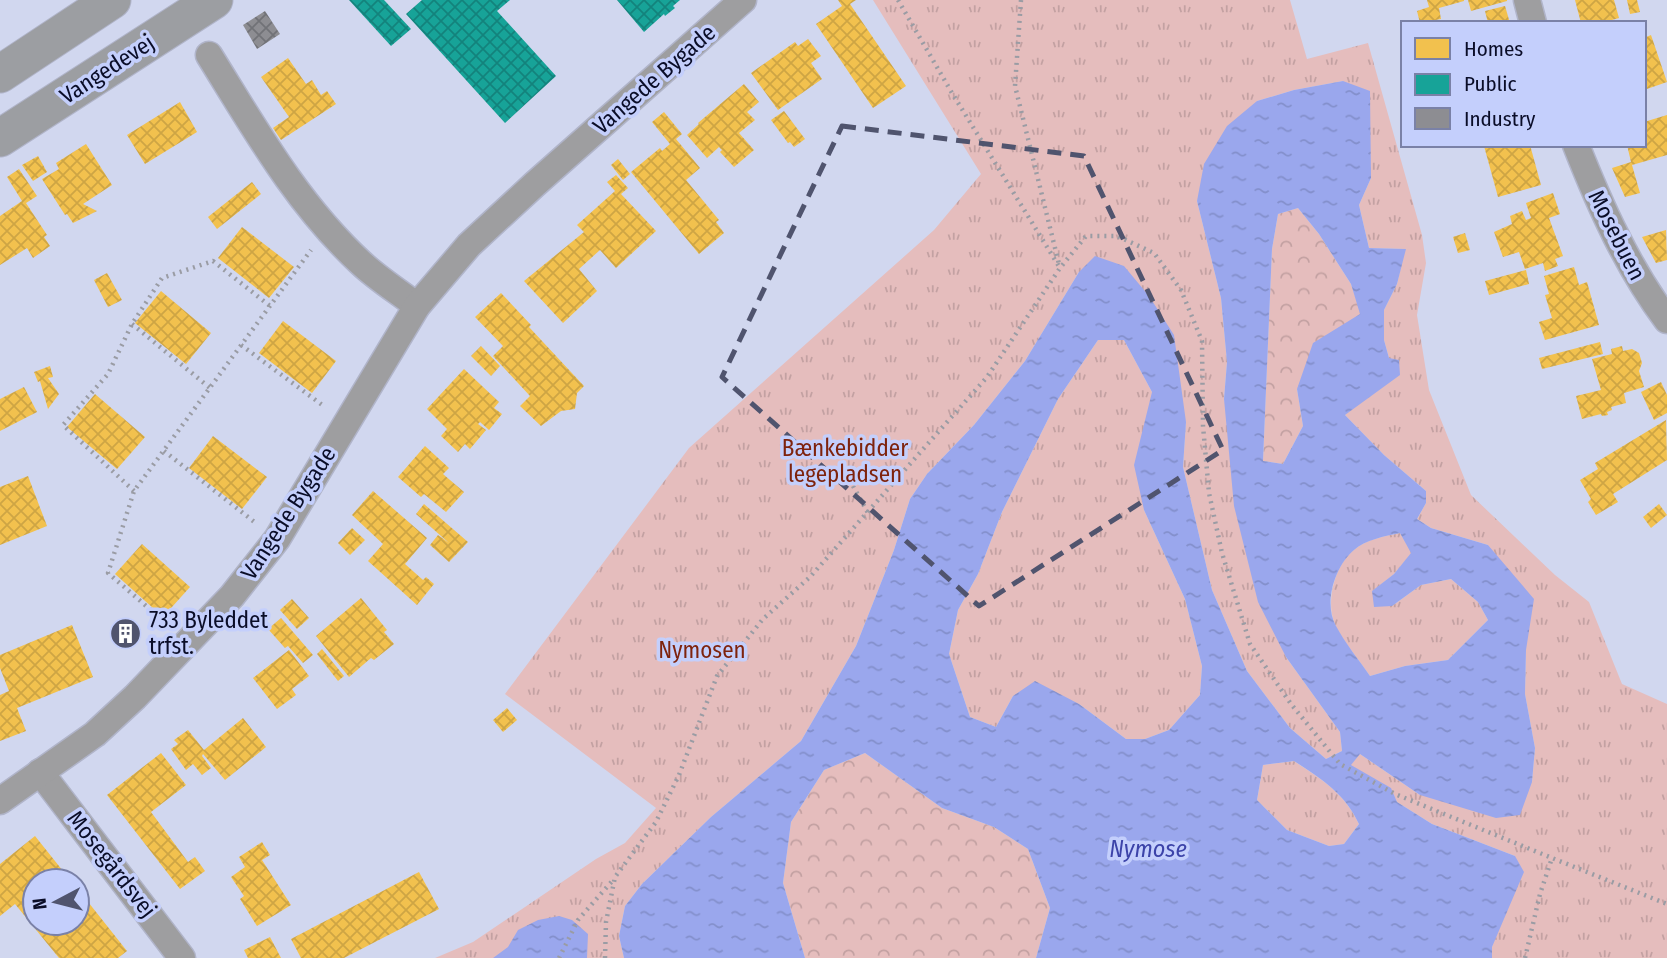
<svg xmlns="http://www.w3.org/2000/svg" width="1667" height="958" font-family="'Fira Sans Condensed',sans-serif">
	<defs>
		<pattern id="grass-tufts" width="24" height="20" patternUnits="userSpaceOnUse" patternTransform="scale(1.75)"><rect width="24" height="20" fill="#e5bdbd"/><path d="M3 7l-1-3M5 7V3M7 7l1-3M15 17l-1-3M17 17v-4M19 17l1-3" fill="none" stroke="#c3a1a2"/></pattern>
		<pattern id="forest-crowns" width="20" height="18" patternUnits="userSpaceOnUse" patternTransform="scale(1.75)"><rect width="20" height="18" fill="#e5bdbd"/><path d="M2 6a3 3 0 1 1 6 0M12 15a3 3 0 1 1 6 0" fill="none" stroke="#c3a1a2"/></pattern>
		<pattern id="water-ripples" width="26" height="14" patternUnits="userSpaceOnUse" patternTransform="scale(1.75)"><rect width="26" height="14" fill="#9aa7ed"/><path d="M2 4q2-2 4 0t4 0M15 11q2-2 4 0t4 0" fill="none" stroke="#838fcb"/></pattern>
		<pattern id="homes-cross-hatch" width="8" height="8" patternUnits="userSpaceOnUse" patternTransform="scale(1.75)"><rect width="8" height="8" fill="#f2c14e"/><path d="M0 0l8 8M0 8l8-8" fill="none" stroke="#cea544"/></pattern>
		<pattern id="public-cross-hatch" width="8" height="8" patternUnits="userSpaceOnUse" patternTransform="scale(1.75)"><rect width="8" height="8" fill="#17a398"/><path d="M0 0l8 8M0 8l8-8" fill="none" stroke="#13837c"/></pattern>
		<pattern id="industry-cross-hatch" width="8" height="8" patternUnits="userSpaceOnUse" patternTransform="scale(1.75)"><rect width="8" height="8" fill="#8d8d92"/><path d="M0 0l8 8M0 8l8-8" fill="none" stroke="#717277"/></pattern>
	</defs>
	<rect width="100%" height="100%" fill="#d1d7ef"/>
	<g fill="url(#grass-tufts)">
		<polygon points="873,0 1290,0 1307,59 1368,43 1422,235 1426,263 1417,315 1429,390 1471,495 1555,575 1589,602 1622,684 1667,704 1667,958 1492,958 1492,947 1515,856 1432,824 1397,802 1390,788 1350,765 1360,754 1420,795 1532,782 1535,748 1525,694 1526,650 1488,545 1431,528 1417,519 1426,503 1426,491 1384,455 1345,415 1389,358 1384,340 1384,310 1397,284 1405,249 1369,248 1359,205 1371,178 1343,81 1294,90 1257,101 1197,201 1221,298 1227,362 1224,399 1286,657 1340,732 1342,751 1326,759 1290,728 1247,671 1212,590 1183,467 1186,422 1079,272 1025,361 974,425 927,474 910,499 894,550 856,646 801,741 711,817 642,884 625,906 619,936 624,958 435,958 473,942 596,859 625,843 656,808 505,694 689,448 934,230 981,174"/>
		<polygon points="1098,340 1124,340 1152,392 1144,510 1185,599 1202,666 1200,695 1169,730 1145,739 1126,739 1079,704 1013,696 996,727 970,717 949,654 958,610 978,574 1002,512 1058,399"/>
		<path d="M1400 533 1412 553 1394 574 1373 591 1392 606 1421 585 1451 579 1478 602 1488 620 1448 660 1405 666 1370 676C1362 664 1337 633 1334 622 1326 599 1335 564 1355 549 1367 539 1386 536 1400 533Z"/>
		<path d="M1294 761C1323 780 1344 793 1359 824L1344 844 1329 846 1287 830 1257 800 1263 765Z"/>
	</g>
	<g fill="url(#forest-crowns)">
		<polygon points="1298,208 1319,234 1351,284 1361,314 1350,322 1297,389 1303,426 1283,464 1263,461 1272,249 1278,214"/>
		<polygon points="865,753 942,808 994,827 1028,849 1050,908 1036,958 805,958 783,883 791,822 824,770"/>
	</g>
	<g fill="url(#water-ripples)" fill-rule="evenodd">
		<path d="M1343 81 1370 91 1371 178 1359 205 1369 248 1406 249 1397 284 1384 310V340L1389 358 1399 360 1400 375 1345 415 1384 455 1426 491V503L1417 519 1431 528 1488 545 1534 599 1526 650 1525 694 1535 748 1532 782 1520 815 1496 818 1420 795 1360 754 1351 765 1391 788 1397 802 1432 824 1515 856 1524 872 1492 947V958H1036L1050 908 1028 849 994 827 942 808 865 753 824 770 791 822 783 883 805 958H624L619 936 625 906 642 884 711 817 801 741 856 646 894 550 910 499 927 474 974 425 1025 361 1079 272 1095 256 1124 266 1149 296 1174 335 1186 422 1183 467 1212 590 1247 671 1290 728 1326 759 1342 751 1340 732 1286 657 1258 602 1234 506 1224 399 1227 362 1221 298 1197 201 1204 164 1227 126 1257 101 1294 90ZM1298 208 1319 234 1351 284 1360 314 1313 343 1297 389 1303 426 1283 464 1263 461 1272 249 1278 214ZM1098 340H1124L1152 392 1134 465 1144 510 1185 599 1202 666 1200 695 1169 730 1145 739H1126L1079 704 1035 681 1013 696 996 727 970 717 949 654 958 610 978 574 1002 512 1058 399ZM1400 533 1411 553 1394 574 1372 591 1374 607 1392 606 1421 585 1451 579 1478 602 1488 620 1448 660 1405 666 1370 676C1359 660 1345 643 1336 626 1323 603 1335 566 1354 550 1365 540 1385 536 1400 533ZM1294 761C1322 779 1345 794 1359 824L1344 844 1329 846 1287 830 1257 800 1263 765Z"/>
		<polygon points="559,916 572,920 588,934 587,958 493,958 508,947 518,930 538,920"/>
	</g>
	<g fill="url(#homes-cross-hatch)">
		<polygon points="838,0 856,0 850,4 906,86 873,108 816,24 842,6"/>
		<polygon points="1427,0 1464,0 1464,1 1439,8 1441,19 1420,23 1417,11 1429,7"/>
		<polygon points="1468,0 1507,0 1507,1 1471,11"/>
		<polygon points="1575,0 1614,0 1619,18 1601,23 1581,23"/>
		<polygon points="1627,0 1637,0 1640,12 1630,14"/>
		<polygon points="1505,6 1510,23 1488,23 1485,11"/>
		<polygon points="1651,35 1667,82 1644,90 1644,38"/>
		<polygon points="808,39 821,56 811,63 822,79 778,110 751,73 795,42 798,46"/>
		<polygon points="288,58 306,84 312,80 321,95 327,91 336,104 281,140 273,128 289,117 261,77"/>
		<polygon points="744,84 759,102 747,112 755,120 739,133 754,150 734,167 720,152 722,150 719,147 707,158 687,135 699,124 698,123"/>
		<polygon points="180,102 197,132 145,164 127,135"/>
		<polygon points="784,111 805,139 794,147 790,142 788,143 771,120"/>
		<polygon points="664,112 682,134 676,139 700,168 686,180 719,220 716,222 724,233 699,254 631,172 660,148 662,151 670,144 652,122"/>
		<polygon points="1667,115 1667,155 1632,165 1640,193 1625,197 1612,168 1631,162 1627,145 1644,145 1644,122"/>
		<polygon points="86,144 112,185 83,204 97,211 73,223 67,214 65,215 42,179 59,169 56,163"/>
		<polygon points="1489,145 1530,145 1541,185 1498,197 1484,146"/>
		<polygon points="38,156 47,172 33,181 22,165"/>
		<polygon points="618,159 630,174 623,180 611,165"/>
		<polygon points="19,169 37,196 26,203 47,235 44,237 50,246 33,258 27,248 0,265 0,216 22,201 7,177"/>
		<polygon points="616,175 628,188 621,194 656,231 616,268 600,250 579,269 597,291 563,323 524,281 584,232 577,225 615,191 607,182"/>
		<polygon points="252,182 261,194 217,229 208,217"/>
		<polygon points="1553,193 1560,214 1549,218 1563,256 1555,259 1558,266 1545,271 1543,263 1525,269 1519,252 1503,257 1494,232 1512,224 1510,216 1522,211 1526,220 1531,218 1526,203"/>
		<polygon points="242,227 294,267 269,298 218,258"/>
		<polygon points="1666,230 1667,260 1656,263 1642,237"/>
		<polygon points="1465,233 1470,250 1458,253 1453,237"/>
		<polygon points="1574,267 1579,285 1587,282 1599,325 1545,340 1539,322 1552,318 1545,295 1549,294 1544,276"/>
		<polygon points="1526,270 1529,284 1489,295 1485,281"/>
		<polygon points="107,273 122,300 108,307 94,280"/>
		<polygon points="161,291 211,333 186,364 135,323"/>
		<polygon points="501,293 531,325 529,327 584,386 577,393 575,409 561,411 541,426 520,406 530,396 493,356 503,346 475,317"/>
		<polygon points="283,321 336,361 312,393 259,353"/>
		<polygon points="1600,342 1603,354 1542,369 1539,358"/>
		<polygon points="481,346 500,366 491,376 471,356"/>
		<polygon points="1622,346 1623,351 1632,349 1639,353 1642,363 1639,371 1644,387 1624,393 1626,403 1611,407 1612,410 1607,412 1608,415 1602,416 1601,414 1582,419 1576,396 1601,390 1592,359 1612,354 1611,349"/>
		<polygon points="50,366 53,377 48,378 59,394 48,409 40,381 38,382 34,372"/>
		<polygon points="464,369 499,402 494,408 502,414 489,430 480,422 478,424 486,430 470,449 465,444 458,452 441,436 447,429 427,409"/>
		<polygon points="1661,382 1667,395 1667,413 1654,420 1641,392"/>
		<polygon points="24,387 37,412 0,431 0,399"/>
		<polygon points="95,394 145,437 117,469 67,427"/>
		<polygon points="1666,420 1667,460 1613,494 1618,502 1596,515 1588,502 1591,499 1580,480 1598,469 1595,463"/>
		<polygon points="213,436 267,477 242,509 189,468"/>
		<polygon points="425,446 449,468 443,474 464,492 446,512 424,494 421,497 398,477"/>
		<polygon points="28,476 47,526 0,545 0,487"/>
		<polygon points="373,491 427,538 405,564 423,580 426,577 434,584 417,605 368,561 383,544 352,515"/>
		<polygon points="424,504 468,542 449,562 430,545 438,535 449,543 416,514"/>
		<polygon points="1659,504 1667,515 1651,528 1643,517"/>
		<polygon points="352,528 365,540 350,555 338,543"/>
		<polygon points="142,544 190,587 163,617 115,574"/>
		<polygon points="361,598 387,630 384,632 394,644 374,660 371,658 349,677 316,636"/>
		<polygon points="292,599 309,618 297,629 280,610"/>
		<polygon points="281,618 313,655 303,663 288,646 285,648 268,629"/>
		<polygon points="130,620 137,641 122,646 115,625"/>
		<polygon points="72,625 93,677 17,708 26,731 0,741 0,695 9,691 0,668 0,655"/>
		<polygon points="322,649 344,676 338,681 317,654"/>
		<polygon points="289,650 309,676 292,689 296,695 277,709 253,678"/>
		<polygon points="507,708 517,720 503,732 493,720"/>
		<polygon points="243,718 266,747 225,780 203,754 202,756 211,768 202,775 193,764 186,770 171,749 178,744 174,740 188,730 204,750"/>
		<polygon points="161,753 186,785 151,812 188,862 195,857 205,871 180,889 107,795"/>
		<polygon points="35,836 71,881 35,881 35,923 77,923 77,888 127,951 118,958 59,958 15,904 0,916 0,864"/>
		<polygon points="262,842 270,855 262,860 291,905 257,926 240,899 244,896 231,877 245,867 239,857"/>
		<polygon points="419,872 439,909 344,958 301,958 291,939"/>
		<polygon points="270,937 281,958 248,958 244,950"/>
	</g>
	<g fill="url(#public-cross-hatch)">
		<polygon points="349,0 384,0 411,29 391,46"/>
		<polygon points="422,0 510,0 497,11 556,76 505,123 406,14"/>
		<polygon points="617,0 680,0 673,6 675,8 665,16 664,14 644,32"/>
	</g>
	<polygon fill="url(#industry-cross-hatch)" points="265,11 280,34 257,49 243,25"/>
	<g fill="none" stroke-linecap="round" stroke-linejoin="round">
		<defs>
			<g id="street">
				<polyline points="1527,0 1533,23"/>
				<path d="M209 55C255 129 297 204 361 263 378 279 399 292 417 306"/>
				<path d="M1576 145C1600 206 1628 268 1667 320"/>
				<polyline points="40,772 182,958"/>
				<polyline points="0,801 95,734 135,697 232,596 277,539 417,306 469,245 535,184 743,0"/>
			</g>
			<g id="secondary">
				<polyline points="0,74 112,0"/>
				<polyline points="0,138 214,0"/>
			</g>
		</defs>
		<use href="#street" stroke="#b0b4c9" stroke-width="29"/>
		<use href="#secondary" stroke="#b0b4c9" stroke-width="39"/>
		<g stroke="#9a9ca4" stroke-width="4.5" stroke-dasharray="2 5" stroke-linecap="butt">
			<polyline points="898,0 952,93 1060,268"/>
			<polyline points="1021,0 1015,86 1059,264"/>
			<polyline points="132,324 210,388"/>
			<polyline points="241,345 325,407"/>
			<polyline points="164,451 257,524"/>
			<polyline points="853,486 868,513"/>
			<polyline points="134,491 63,425 108,374 132,324 162,278 213,261 270,306"/>
			<polyline points="167,624 108,573 134,491 311,250"/>
			<polyline points="559,958 578,920 614,879"/>
			<polyline points="605,958 606,922 615,877 656,822 679,775 717,676 763,619 810,577 987,377 1060,268 1086,236 1117,236 1154,253 1181,290 1202,341 1203,426 1209,493 1222,553 1250,644 1291,704 1340,764 1395,794 1552,858"/>
			<polyline points="1525,958 1540,894 1552,858 1667,904"/>
		</g>
		<use href="#street" stroke="#9e9ea0" stroke-width="26"/>
		<use href="#secondary" stroke="#9c9ea2" stroke-width="37"/>
	</g>
	<path fill="none" stroke="#50546e" stroke-width="5" stroke-dasharray="14 9" stroke-linejoin="round" d="M842 126 1084 156 1223 450 979 606 722 377Z"/>
	<defs>
		<symbol id="building-disc" viewBox="-11 -11 22 22"><circle r="9.5" fill="#50546e" stroke="#c4cffc"/><path d="M-4-6H4V6H1V3H-1V6H-4ZM-2.5-4.3h1.7v1.8h-1.7ZM.8-4.3h1.7v1.8H.8ZM-2.5-1h1.7V.8h-1.7ZM.8-1h1.7V.8H.8Z" fill="#fff"/></symbol>
	</defs>
	<g fill-rule="evenodd">
		<use href="#building-disc" x="108" y="616" width="35" height="35"/>
	</g>
	<g text-anchor="middle" stroke-width="7" stroke-linejoin="round" paint-order="stroke">
		<g font-size="23" fill="#0a0d28" stroke="#c4cffc">
			<text transform="translate(107 69) rotate(-33)" y="8">Vangedevej</text>
			<text transform="translate(654 79) rotate(-41)" y="8">Vangede Bygade</text>
			<text transform="translate(1617 235) rotate(63)" y="8">Mosebuen</text>
			<text transform="translate(288 513) rotate(-57)" y="8">Vangede Bygade</text>
			<text transform="translate(112 864) rotate(52)" y="8">Mosegårdsvej</text>
		</g>
		<g font-size="23" fill="#7e230d" stroke="#c4cffc">
			<text x="845" y="456">Bænkebidder<tspan x="845" dy="26">legepladsen</tspan></text>
			<text x="702" y="658">Nymosen</text>
		</g>
		<g font-size="23" fill="#0a0d28" stroke="#c4cffc" text-anchor="start">
			<text x="149" y="628">733 Byleddet<tspan x="149" dy="26">trfst.</tspan></text>
		</g>
		<g font-size="24" font-style="italic" fill="#3c43a9" stroke="#c4cffc">
			<text x="1148" y="857">Nymose</text>
		</g>
	</g>
	<rect x="1401" y="21" width="245" height="126" fill="#c4cffc" stroke="#7a81a7" stroke-width="2"/>
	<rect x="1415" y="38" width="35" height="21" fill="#f2c14e" stroke="#7a81a7" stroke-width="2"/>
	<text x="1464" y="56" font-size="21" fill="#0a0d28">Homes</text>
	<rect x="1415" y="74" width="35" height="21" fill="#17a398" stroke="#7a81a7" stroke-width="2"/>
	<text x="1464" y="91" font-size="21" fill="#0a0d28">Public</text>
	<rect x="1415" y="108" width="35" height="21" fill="#8d8d92" stroke="#7a81a7" stroke-width="2"/>
	<text x="1464" y="126" font-size="21" fill="#0a0d28">Industry</text>
	<g transform="translate(56 902) rotate(263)"><circle r="33" fill="#c4cffc" stroke="#7a81a7" stroke-width="2"/>
	<path d="M0-5L12 26L0 18L-12 26Z" fill="#50546e"/>
	<text y="-10" font-size="19" font-weight="bold" text-anchor="middle" fill="#0a0d28">N</text>
	</g>
</svg>
